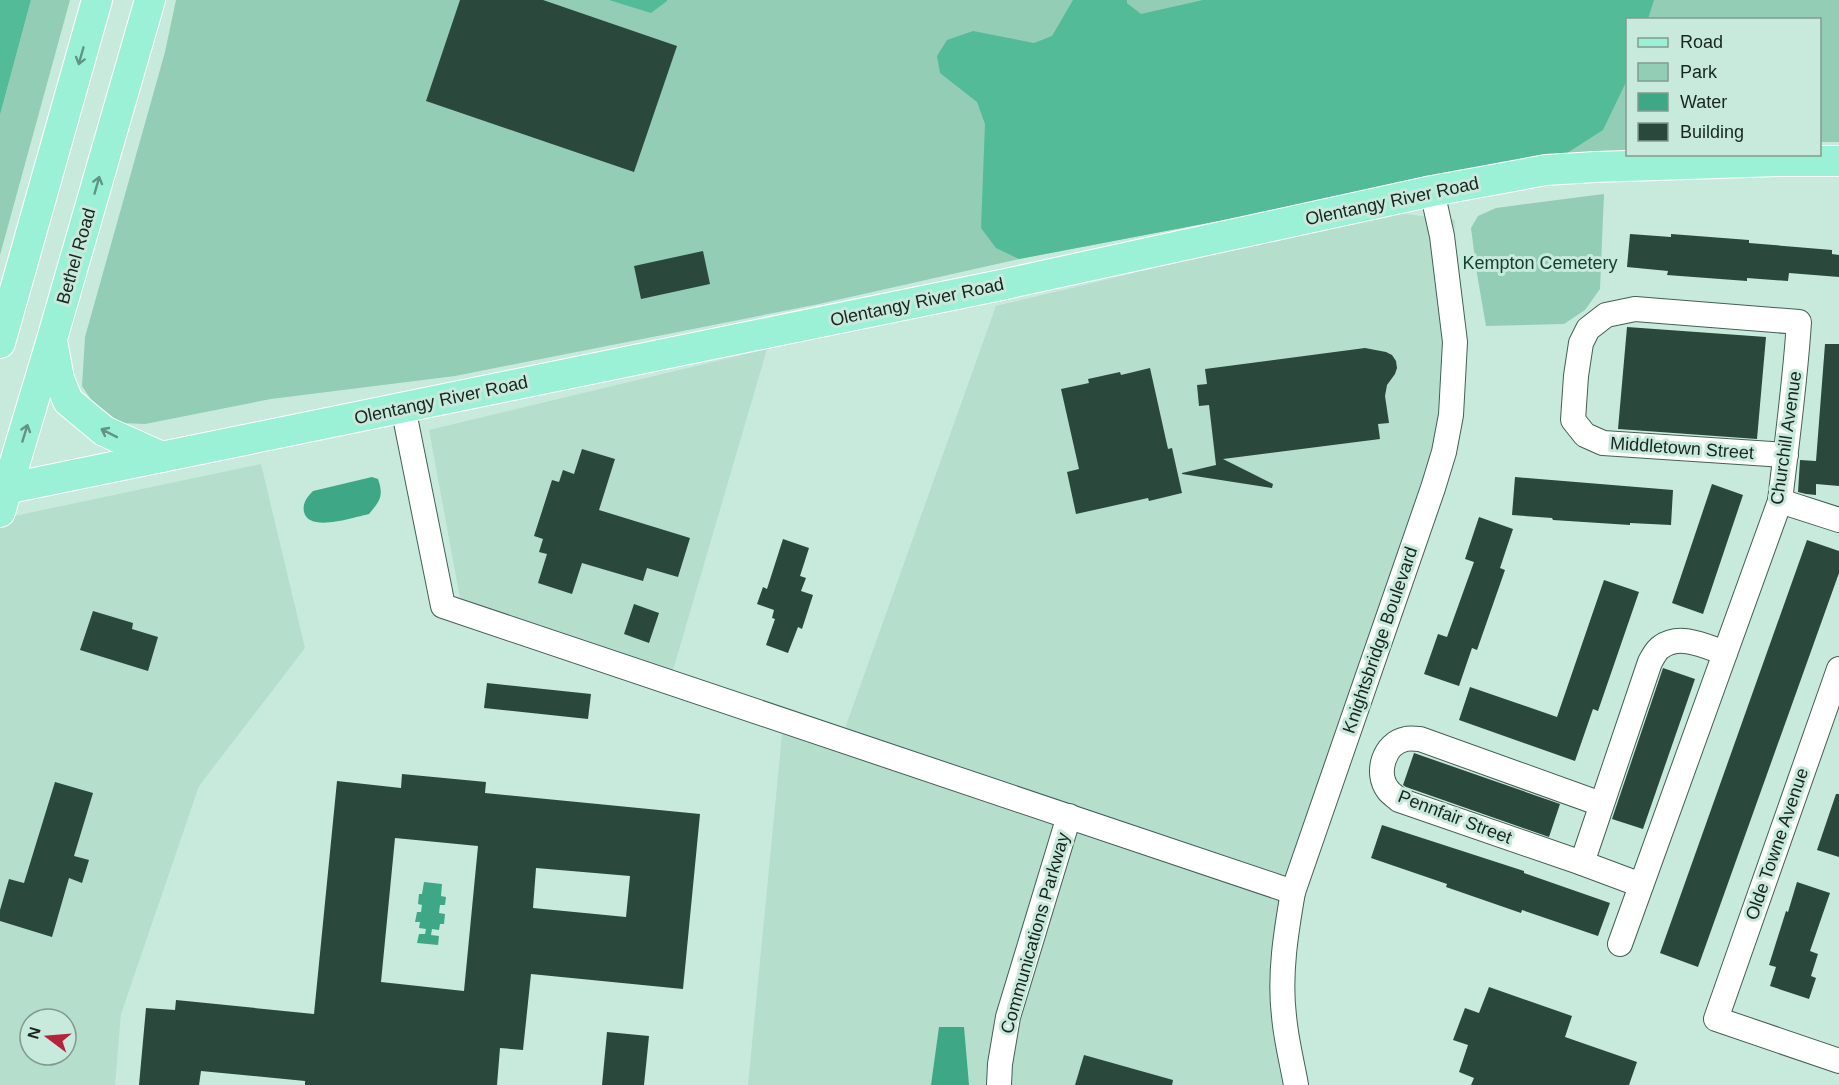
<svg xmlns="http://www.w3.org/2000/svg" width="1839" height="1085" font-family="Helvetica,sans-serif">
	<rect width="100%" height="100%" fill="#c8eadc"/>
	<g fill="#b5decd" fill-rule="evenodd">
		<polygon points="1388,212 1455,220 1452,294 1453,398 1283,949 1297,1085 748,1085 784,714 843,734 996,306"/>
		<polygon points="767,349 671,677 462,609 429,430"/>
		<path d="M261 464 305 648 199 786 121 1014 115 1085H0V519ZM30 1019H66V1055H30Z"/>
	</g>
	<g fill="#93cdb6">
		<polygon points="31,0 70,0 0,255 0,115"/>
		<polygon points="176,0 1839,0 1839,142 1820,142 1820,20 1628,20 1627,151 1564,155 1019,259 819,304 455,376 271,399 145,424 121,423 92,401 82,386 85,337 165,52"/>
		<polygon points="1604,194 1600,289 1585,310 1564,324 1486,326 1477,274 1471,228 1478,216 1496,208"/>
	</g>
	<g fill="#53bb98">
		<polygon points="0,0 31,0 0,115"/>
		<polygon points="609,0 667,0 667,1 651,13"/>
		<polygon points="1073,0 1127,0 1127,3 1141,14 1203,0 1654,0 1648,19 1628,20 1627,80 1603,130 1564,155 1019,259 996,248 981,228 985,124 977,102 940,73 937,56 947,40 973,31 1034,43 1052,36"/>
	</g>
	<g fill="#3ea886">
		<path d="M372 477 378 479C384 496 380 501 369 514 354 517 309 533 304 512 302 503 308 496 313 491Z"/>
		<polygon points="424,882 442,884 441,896 446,897 445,905 440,905 439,913 445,914 444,924 440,924 439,930 432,929 431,935 439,936 438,945 417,943 419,934 425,934 426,929 419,928 420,922 415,922 417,912 421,912 422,905 418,904 419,894 422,894"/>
		<polygon points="939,1027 964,1027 969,1085 931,1085"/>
	</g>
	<g fill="#2b483d" fill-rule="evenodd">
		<polygon points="460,0 543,0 677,46 634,172 426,101"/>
		<polygon points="1630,234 1671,237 1671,234 1749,240 1749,243 1832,250 1832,254 1839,255 1839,277 1789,273 1788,281 1747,278 1747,281 1667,275 1668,271 1627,267"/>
		<polygon points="703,251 710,284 641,299 634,266"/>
		<polygon points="1627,327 1766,337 1757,439 1618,429"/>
		<polygon points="1825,344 1839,344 1839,486 1816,484 1816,495 1806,494 1798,492 1800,460 1816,461"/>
		<polygon points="1365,348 1386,352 1392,355 1396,361 1397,368 1395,374 1387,385 1385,396 1389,423 1378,424 1380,439 1223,459 1273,484 1272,488 1182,474 1182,473 1216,465 1209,405 1199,406 1197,385 1207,384 1205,369"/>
		<polygon points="1150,368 1168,449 1172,448 1182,493 1149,501 1148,498 1076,514 1067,472 1079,469 1061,389 1089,383 1088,379 1120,372 1121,375"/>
		<polygon points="582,449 615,459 599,510 690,538 678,577 647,568 643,581 582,563 572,594 538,583 547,554 539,552 543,539 534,536 552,480 559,482 563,470 574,474"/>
		<polygon points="1515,477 1673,490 1671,525 1630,523 1630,525 1553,520 1552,518 1512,515"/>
		<polygon points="1712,484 1743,495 1703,614 1672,603"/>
		<polygon points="1479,517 1513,529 1500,568 1505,570 1477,650 1472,648 1459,686 1424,674 1438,634 1447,637 1474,562 1465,559"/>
		<polygon points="783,539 809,548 800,576 806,578 801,591 813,595 802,629 798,627 788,653 766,645 775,619 772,618 774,610 757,604 763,587 767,589"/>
		<polygon points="1807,540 1839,551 1839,573 1698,967 1660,953"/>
		<polygon points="1604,580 1639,592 1598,711 1593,709 1575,761 1459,720 1470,687 1557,717"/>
		<polygon points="634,604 659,613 649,643 624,634"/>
		<polygon points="93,611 133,623 132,629 158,637 148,671 80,650"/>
		<polygon points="1663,668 1695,679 1643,829 1612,819"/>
		<polygon points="487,683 591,694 588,719 484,708"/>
		<polygon points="1414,753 1560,804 1549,837 1406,787 1403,785"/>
		<path d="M402 774 486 782 485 793 700 814 683 989 531 974 523 1050 500 1048 497 1085H305V1081L201 1071 199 1085H139L146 1008 175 1010 176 1000 314 1014 337 781 401 788ZM395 838 478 846 464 991 381 982ZM536 868 630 876 626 917 533 908Z"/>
		<polygon points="55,782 93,793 74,856 89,860 82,883 69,878 52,937 0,921 0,910 9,879 24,883"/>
		<polygon points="1836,794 1839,794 1839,857 1817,850"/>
		<polygon points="1382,825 1524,871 1524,873 1610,903 1598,936 1522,910 1521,913 1446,887 1447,884 1371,858"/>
		<polygon points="1797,882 1830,893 1810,951 1818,954 1811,976 1816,978 1809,999 1770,986 1776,967 1769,965 1786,911 1788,912"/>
		<polygon points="1489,987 1572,1016 1565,1037 1637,1062 1629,1085 1471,1085 1474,1078 1459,1072 1468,1045 1453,1040 1465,1008 1479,1013"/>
		<polygon points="607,1032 649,1036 644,1085 602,1085"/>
		<polygon points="1084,1055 1173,1080 1172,1085 1075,1085"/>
	</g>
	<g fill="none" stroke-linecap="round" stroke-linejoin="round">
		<defs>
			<g id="minor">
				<polyline points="403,407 443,606 1293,892"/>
				<polyline points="1780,501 1839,520"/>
				<polyline points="1839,669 1716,1019 1839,1061"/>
				<path d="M1601 804 1420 739C1416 739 1410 738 1406 739 1384 743 1375 773 1388 790 1391 794 1396 797 1399 800L1582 863 1641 885"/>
				<path d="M1582 863 1650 662C1653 657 1656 650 1661 647 1680 633 1705 646 1725 653"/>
				<path d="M1620 944 1780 501C1787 441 1795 383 1799 322L1635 309 1606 315 1588 329 1581 343 1576 376 1573 420 1585 435 1603 443 1786 455"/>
				<polyline points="999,1085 1000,1064 1008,1017 1069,816"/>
				<path d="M1296 1085C1292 1062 1286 1040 1284 1016 1279 975 1286 932 1293 892L1433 488 1444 452 1451 415 1455 342 1442 236 1432 191"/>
			</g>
			<g id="major">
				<polyline points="0,343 97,0"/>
				<polyline points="53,346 59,379 68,401 104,431 162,457"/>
				<polyline points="0,490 1001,285 1432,191 1546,170 1595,167 1779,161 1839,161"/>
				<polyline points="0,512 52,339 150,0"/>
			</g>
		</defs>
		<use href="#minor" stroke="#426054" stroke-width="26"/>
		<use href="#major" stroke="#fff" stroke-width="32"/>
		<use href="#minor" stroke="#fff" stroke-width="24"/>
		<use href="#major" stroke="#9bf1d6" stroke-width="30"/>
	</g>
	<defs><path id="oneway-shaft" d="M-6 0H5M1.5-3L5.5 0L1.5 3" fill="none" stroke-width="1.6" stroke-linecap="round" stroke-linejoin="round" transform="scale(1.5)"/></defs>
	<g stroke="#609584">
		<use href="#oneway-shaft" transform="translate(81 56) rotate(106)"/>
		<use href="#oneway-shaft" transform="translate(97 185) rotate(-74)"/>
		<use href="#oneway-shaft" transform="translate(25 433) rotate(-73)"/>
		<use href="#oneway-shaft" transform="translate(109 433) rotate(-153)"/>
	</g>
	<g text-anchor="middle" stroke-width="6" stroke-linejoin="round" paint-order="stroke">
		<g font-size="18" fill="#18241f" stroke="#c8eadc">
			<text transform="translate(1392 201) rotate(-12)" y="6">Olentangy River Road</text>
			<text transform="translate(76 256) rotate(-74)" y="6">Bethel Road</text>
			<text transform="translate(917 302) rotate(-12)" y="6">Olentangy River Road</text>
			<text transform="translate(441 400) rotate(-12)" y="6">Olentangy River Road</text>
			<text transform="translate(1786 438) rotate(-82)" y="6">Churchill Avenue</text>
			<text transform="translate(1682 448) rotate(4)" y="6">Middletown Street</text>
			<text transform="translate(1380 640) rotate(-71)" y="6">Knightsbridge Boulevard</text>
			<text transform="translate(1455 817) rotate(21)" y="6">Pennfair Street</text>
			<text transform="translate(1777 844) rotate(-71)" y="6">Olde Towne Avenue</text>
			<text transform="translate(1035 933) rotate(-74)" y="6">Communications Parkway</text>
		</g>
		<g font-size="18" fill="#124031" stroke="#c8eadc">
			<text x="1540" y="269">Kempton Cemetery</text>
		</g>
	</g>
	<rect x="1626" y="18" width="195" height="138" fill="#c8eadc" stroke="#829b90" stroke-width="1.5"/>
	<rect x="1638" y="38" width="30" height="9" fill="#9bf1d6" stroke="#829b90" stroke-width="1.5"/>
	<text x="1680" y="48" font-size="18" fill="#18241f">Road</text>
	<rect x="1638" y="63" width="30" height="18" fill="#93cdb6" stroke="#829b90" stroke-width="1.5"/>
	<text x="1680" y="78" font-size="18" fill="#18241f">Park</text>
	<rect x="1638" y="93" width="30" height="18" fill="#3ea886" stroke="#829b90" stroke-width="1.5"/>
	<text x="1680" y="108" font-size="18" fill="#18241f">Water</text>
	<rect x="1638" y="123" width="30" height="18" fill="#2b483d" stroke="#829b90" stroke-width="1.5"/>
	<text x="1680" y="138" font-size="18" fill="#18241f">Building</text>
	<g transform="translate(48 1037) rotate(286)"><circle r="28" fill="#c8eadc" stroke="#829b90" stroke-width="1.5"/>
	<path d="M0-4.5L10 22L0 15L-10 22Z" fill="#b5233b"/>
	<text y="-9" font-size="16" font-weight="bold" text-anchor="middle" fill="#18241f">N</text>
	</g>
</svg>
